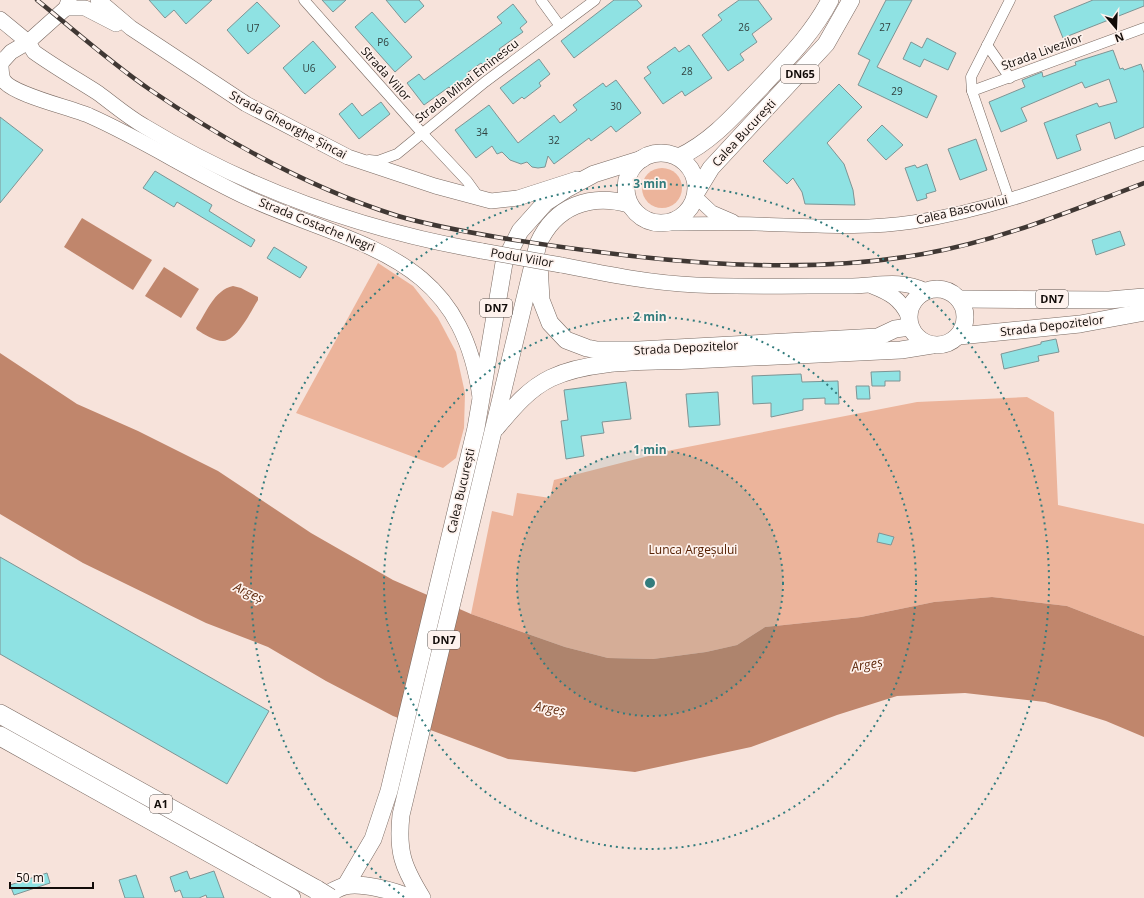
<svg xmlns="http://www.w3.org/2000/svg" width="1144" height="898" font-family="'Open Sans',sans-serif">
	<rect width="100%" height="100%" fill="#f7e3db"/>
	<g fill="#ecb49b">
		<circle cx="662" cy="188" r="20"/>
		<polygon points="378,263 413,286 438,318 456,352 465,393 464,428 456,458 443,468 296,413"/>
		<polygon points="1027,397 1054,412 1058,505 1144,524 1144,636 1067,606 992,597 934,602 861,617 765,627 737,645 706,652 653,659 608,658 565,647 471,614 492,511 513,516 517,493 550,498 554,480 672,450 917,402"/>
	</g>
	<g fill="#c0866c">
		<polygon points="82,218 152,260 133,290 64,247"/>
		<polygon points="164,267 199,289 181,318 145,296"/>
		<path d="M233 286 241 288 258 297V300C251 311 237 341 223 341 214 341 204 334 197 330L196 328C206 313 214 290 233 286Z"/>
		<polygon points="0,353 77,404 138,431 218,471 311,533 393,580 471,614 565,647 608,658 653,659 706,652 737,645 765,627 861,617 934,602 992,597 1067,606 1144,636 1144,737 1106,721 1045,702 965,693 897,696 837,715 751,747 635,772 508,759 393,716 326,681 268,647 206,623 83,563 0,514"/>
	</g>
	<g fill="#8fe2e3" stroke="#7e9494">
		<polygon points="149,0 212,0 186,24 174,10 165,18"/>
		<polygon points="322,0 346,0 333,12"/>
		<polygon points="386,0 419,0 424,6 405,23"/>
		<polygon points="614,0 637,0 642,6 574,58 561,41"/>
		<polygon points="739,0 758,0 772,19 752,34 757,42 740,54 744,60 728,71 702,35 722,20 718,15"/>
		<polygon points="886,0 912,0 877,67 937,96 927,118 858,85 870,60 858,54"/>
		<polygon points="1093,0 1144,0 1144,6 1063,38 1054,16"/>
		<polygon points="257,2 280,26 248,54 227,30"/>
		<polygon points="513,4 527,22 520,28 523,32 499,49 501,52 483,65 481,63 467,73 469,76 451,89 449,87 424,105 407,83 419,74 424,80 502,23 497,17"/>
		<polygon points="372,12 412,57 395,72 355,27"/>
		<polygon points="927,38 956,53 948,70 924,59 920,67 903,59 911,42 922,48"/>
		<polygon points="313,41 336,67 305,94 283,68"/>
		<polygon points="689,45 712,78 685,96 682,91 663,104 644,78 651,73 647,67 675,47 679,52"/>
		<polygon points="1113,50 1120,69 1123,68 1124,70 1141,64 1144,73 1144,127 1115,139 1110,122 1076,135 1081,150 1057,159 1044,123 1097,103 1099,107 1117,102 1109,79 1085,88 1082,82 1021,108 1027,121 1001,132 989,102 1025,87 1022,80 1042,72 1043,77 1076,65 1075,62"/>
		<polygon points="539,59 550,74 539,83 541,86 524,99 522,97 513,104 500,88"/>
		<polygon points="616,80 641,113 616,132 611,126 591,141 589,138 554,164 548,156 545,167 538,168 532,167 527,162 521,164 510,160 502,152 497,154 492,146 476,158 455,130 489,105 518,143 554,115 560,123 577,110 573,105 603,83 606,87"/>
		<polygon points="839,84 862,107 827,143 844,164 853,190 855,205 805,204 802,192 793,178 787,184 763,161"/>
		<polygon points="381,102 390,114 359,139 339,114 352,103 362,116"/>
		<polygon points="0,117 43,150 0,203"/>
		<polygon points="882,125 903,145 886,160 867,140"/>
		<polygon points="976,139 987,170 960,180 948,149"/>
		<polygon points="927,164 936,191 926,194 927,198 917,201 905,168 915,165 917,168"/>
		<polygon points="155,171 212,205 209,211 255,240 251,247 177,202 174,207 143,188"/>
		<polygon points="1120,231 1125,245 1096,255 1092,240"/>
		<polygon points="274,247 307,267 300,278 267,258"/>
		<polygon points="1056,339 1059,352 1038,356 1039,361 1004,369 1001,354 1041,344 1041,342"/>
		<polygon points="900,371 900,381 885,381 885,386 872,386 871,372"/>
		<polygon points="801,374 802,382 838,381 839,404 825,404 825,398 803,399 803,410 771,417 771,403 753,404 752,376"/>
		<polygon points="626,382 631,419 602,422 604,433 581,436 584,456 566,459 561,421 568,420 564,390"/>
		<polygon points="856,386 869,386 870,399 857,399"/>
		<polygon points="718,392 720,425 689,427 686,394"/>
		<polygon points="879,533 894,537 891,545 877,542"/>
		<polygon points="0,557 269,711 227,784 0,654"/>
		<polygon points="187,871 190,879 214,871 224,898 207,898 206,895 199,898 183,898 180,890 175,892 170,877"/>
		<polygon points="47,873 50,883 14,895 10,885"/>
		<polygon points="136,875 144,898 125,898 119,880"/>
	</g>
	<g fill="none" stroke-linecap="round" stroke-linejoin="round">
		<defs>
			<g id="minor">
				<polyline points="304,0 422,133 467,181 480,199"/>
				<polyline points="541,0 560,26"/>
				<polyline points="987,45 1010,78"/>
				<polyline points="972,91 1144,28"/>
				<polyline points="369,160 378,161 397,154 485,82 595,0"/>
				<polyline points="1009,199 972,91 971,77 1010,0"/>
			</g>
			<g id="tertiary">
				<polyline points="696,197 712,212 733,221"/>
				<path d="M666 224C696 224 726 223 756 224 809 225 861 230 913 222 993 210 1068 180 1144 153"/>
			</g>
			<g id="secondary">
				<polyline points="98,0 131,28 246,104 348,157 435,186 491,201 518,198 577,179"/>
				<polyline points="66,8 85,8 116,24"/>
				<path d="M0 19 28 42 34 52C55 67 76 79 98 93 113 104 128 117 144 126 248 189 363 230 482 251"/>
				<path d="M0 60C2 66 0 75 4 81 14 95 72 108 90 116 144 140 194 173 248 198 358 248 460 252 480 397"/>
				<polyline points="1,63 11,52 28,42 66,8 69,0"/>
				<path d="M561 265C606 274 650 283 696 285 747 287 798 286 848 286 878 286 898 278 926 291"/>
				<path d="M872 286C890 293 900 299 908 315"/>
			</g>
			<g id="primary">
				<circle cx="661" cy="188" r="35"/>
				<path d="M679 157C713 141 736 113 762 86 787 59 813 33 830 0"/>
				<polyline points="697,191 711,168 826,44 851,0"/>
				<polyline points="539,264 541,300 550,323 566,340 587,348 597,350 639,350 878,337 895,329 910,327"/>
				<circle cx="937" cy="317" r="28"/>
				<polyline points="959,299 1109,300 1144,297"/>
				<polyline points="959,336 1080,324 1144,312"/>
				<path d="M496 428C512 409 528 389 551 378 591 359 648 362 692 360 761 357 831 354 901 350L932 345"/>
				<polyline points="346,885 373,839 389,791 476,428 504,263 520,231 545,203 568,188 594,174 642,159"/>
				<path d="M422 898C403 867 397 852 401 815L538 244C555 206 590 193 629 204"/>
			</g>
			<path id="trunk" d="M319 898C328 894 337 888 345 886 361 882 395 891 410 898"/>
			<g id="motorway">
				<polyline points="0,714 317,890"/>
				<polyline points="0,736 291,898"/>
			</g>
		</defs>
		<use href="#minor" stroke="#796961" stroke-width="11"/>
		<use href="#tertiary" stroke="#796961" stroke-width="14"/>
		<use href="#secondary" stroke="#796961" stroke-width="16"/>
		<use href="#primary" stroke="#796961" stroke-width="18"/>
		<use href="#trunk" stroke="#796961" stroke-width="18"/>
		<use href="#motorway" stroke="#796961" stroke-width="20"/>
		<use href="#minor" stroke="#fff" stroke-width="10"/>
		<use href="#tertiary" stroke="#fff" stroke-width="13"/>
		<use href="#secondary" stroke="#fff" stroke-width="15"/>
		<use href="#primary" stroke="#fff" stroke-width="17"/>
		<use href="#trunk" stroke="#fff" stroke-width="17"/>
		<use href="#motorway" stroke="#fff" stroke-width="19"/>
		<defs>
			<path id="rail" d="M37 0C74 30 110 62 149 89 225 141 309 188 398 216 432 226 467 232 502 238 546 245 589 251 632 256 728 267 828 271 923 254 1000 241 1072 210 1144 183"/>
		</defs>
		<use href="#rail" stroke="#403834" stroke-width="4.5"/>
		<use href="#rail" stroke="#fef2ed" stroke-width="3" stroke-dasharray="9" stroke-linecap="butt"/>
		<defs>
			<polyline id="secondary-bridge" points="482,251 561,265"/>
			<polyline id="motorway-bridge" points="317,890 330,898"/>
		</defs>
		<use href="#secondary-bridge" stroke="#796961" stroke-width="16" stroke-linecap="butt"/>
		<use href="#motorway-bridge" stroke="#796961" stroke-width="20" stroke-linecap="butt"/>
		<use href="#secondary-bridge" stroke="#fff" stroke-width="15"/>
		<use href="#motorway-bridge" stroke="#fff" stroke-width="19"/>
	</g>
	<circle cx="650" cy="583" r="133" fill="#337c7d" fill-opacity=".12"/>
	<g fill="none" stroke="#337c7d" stroke-width="2" stroke-dasharray="2 4">
		<circle cx="650" cy="583" r="133"/>
		<circle cx="650" cy="583" r="266"/>
		<path d="M404 897A399 399 0 1 1 896 897"/>
	</g>
	<g text-anchor="middle" stroke-width="3.5" stroke-linejoin="round" paint-order="stroke">
		<g font-size="10" fill="#314240">
			<text x="744" y="31">26</text>
			<text x="885" y="31">27</text>
			<text x="253" y="32">U7</text>
			<text x="383" y="46">P6</text>
			<text x="309" y="72">U6</text>
			<text x="687" y="75">28</text>
			<text x="897" y="95">29</text>
			<text x="616" y="110">30</text>
			<text x="482" y="136">34</text>
			<text x="554" y="144">32</text>
		</g>
		<g fill="#fef2ed" stroke="#59514d" stroke-width="1">
			<rect x="781" y="65" width="38" height="18" rx="3"/>
			<rect x="1036" y="290" width="32" height="18" rx="3"/>
			<rect x="480" y="299" width="32" height="18" rx="3"/>
			<rect x="428" y="631" width="32" height="18" rx="3"/>
			<rect x="150" y="795" width="22" height="18" rx="3"/>
		</g>
		<g font-size="11" font-weight="bold" fill="#120c09">
			<text x="800" y="78">DN65</text>
			<text x="1052" y="303">DN7</text>
			<text x="496" y="312">DN7</text>
			<text x="444" y="644">DN7</text>
			<text x="161" y="808">A1</text>
		</g>
		<g font-size="12" fill="#120c09" stroke="#fef2ed">
			<text transform="translate(1042 52) rotate(-20)" y="4">Strada Livezilor</text>
			<text transform="translate(386 74) rotate(48)" y="4">Strada Viilor</text>
			<text transform="translate(467 81) rotate(-38)" y="4">Strada Mihai Eminescu</text>
			<text transform="translate(288 125) rotate(28)" y="4">Strada Gheorghe Șincai</text>
			<text transform="translate(744 133) rotate(-47)" y="4">Calea București</text>
			<text transform="translate(962 210) rotate(-13)" y="4">Calea Bascovului</text>
			<text transform="translate(317 225) rotate(22)" y="4">Strada Costache Negri</text>
			<text transform="translate(522 258) rotate(10)" y="4">Podul Viilor</text>
			<text transform="translate(1052 326) rotate(-7)" y="4">Strada Depozitelor</text>
			<text transform="translate(686 348) rotate(-3)" y="4">Strada Depozitelor</text>
			<text transform="translate(461 491) rotate(-77)" y="4">Calea București</text>
		</g>
		<g font-size="12" fill="#572103" stroke="#fef2ed">
			<text x="693" y="554">Lunca Argeșului</text>
		</g>
		<g font-size="13" font-style="italic" fill="#602a0d" stroke="#fef2ed">
			<text transform="translate(249 592) rotate(25)" y="5">Argeș</text>
			<text transform="translate(867 664) rotate(-9)" y="5">Argeș</text>
			<text transform="translate(550 708) rotate(10)" y="5">Argeș</text>
		</g>
	</g>
	<circle cx="650" cy="583" r="6" fill="#337c7d" stroke="#fef2ed" stroke-width="2"/>
	<g font-size="12" text-anchor="middle" font-weight="bold" fill="#337c7d" stroke="#fef2ed" stroke-width="3.5" stroke-linejoin="round" paint-order="stroke">
		<text x="650" y="188">3 min</text>
		<text x="650" y="321">2 min</text>
		<text x="650" y="454">1 min</text>
	</g>
	<g transform="translate(1116 28) rotate(161)" stroke="#fef2ed" stroke-width="3" paint-order="stroke">
	<path d="M0-3L7 15L0 10L-7 15Z" fill="#120c09"/>
	<text y="-6" font-size="11" font-weight="bold" text-anchor="middle" fill="#120c09">N</text>
	</g>
	<path d="M10 882v6h83v-6" fill="none" stroke="#120c09" stroke-width="2"/>
	<text x="16" y="882" font-size="12" fill="#120c09" stroke="#fef2ed" stroke-width="3" paint-order="stroke">50 m</text>
</svg>
